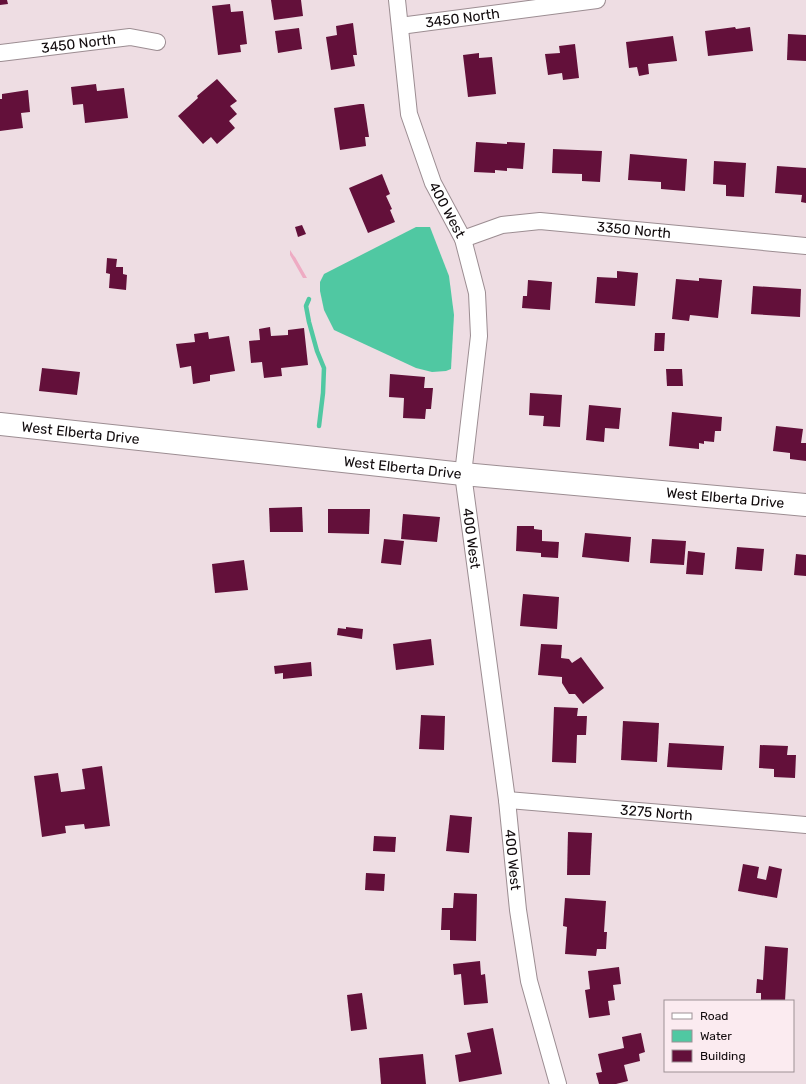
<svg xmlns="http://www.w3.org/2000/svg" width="806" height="1084" font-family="Rubik,sans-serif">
	<rect width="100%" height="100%" fill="#eedde3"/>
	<polygon fill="#eeabc3" points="290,250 294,256 295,257 307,278 303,278 290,255"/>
	<polygon fill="#50c8a2" points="416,227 430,227 449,276 454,315 451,369 446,371 432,372 416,368 334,330 324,310 320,291 320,282 324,274"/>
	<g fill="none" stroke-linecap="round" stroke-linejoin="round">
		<polyline stroke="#50c8a2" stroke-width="4.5" points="309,299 306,306 309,322 317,351 324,368 323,393 319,426"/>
	</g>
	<g fill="#63103a">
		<polygon points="0,0 7,0 8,4 0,5"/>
		<polygon points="271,0 301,0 303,16 274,20"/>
		<polygon points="230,4 231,12 243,11 247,44 240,45 241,52 218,55 212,6"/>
		<polygon points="353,23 357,55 353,55 355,66 331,70 326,37 337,35 336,26"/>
		<polygon points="735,27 736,29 750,27 753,51 708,56 705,31"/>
		<polygon points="299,28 302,49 278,53 275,31"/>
		<polygon points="788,34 806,35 806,61 787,60"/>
		<polygon points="673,36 677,61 648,64 649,74 639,76 637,67 629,68 626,42"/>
		<polygon points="575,44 579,78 563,80 562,73 548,75 545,54 560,53 559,46"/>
		<polygon points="479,53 479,58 492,57 496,94 468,97 463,55"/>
		<polygon points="217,79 237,101 230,106 237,114 229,121 235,128 217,144 211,137 203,144 178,116 198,98 197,96"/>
		<polygon points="96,84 97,91 124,88 128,118 85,123 83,104 73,105 71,87"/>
		<polygon points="28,90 30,112 21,113 23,128 0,131 0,99 2,99 2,94"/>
		<polygon points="360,104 364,104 369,137 365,137 366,146 340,150 334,108"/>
		<polygon points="476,142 507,144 507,142 525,143 523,169 507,168 507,171 495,170 495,173 474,172"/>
		<polygon points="553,149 602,151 600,182 582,181 582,174 552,173"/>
		<polygon points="630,154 687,159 685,191 661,189 661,182 628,180"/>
		<polygon points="714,161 746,163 744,197 726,196 726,185 713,184"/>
		<polygon points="777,166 806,168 806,203 801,202 802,195 775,193"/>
		<polygon points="382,174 390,194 386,196 392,209 390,210 395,222 368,233 349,188"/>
		<polygon points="302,225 306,234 298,237 295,227"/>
		<polygon points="107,258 117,259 116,267 123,267 123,274 127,275 126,290 109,288 110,274 106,273"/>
		<polygon points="617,271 638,273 635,306 595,303 597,277 617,278"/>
		<polygon points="699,278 722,280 718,318 690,315 689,321 672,319 676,279 699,281"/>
		<polygon points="528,280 552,282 550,310 522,308 523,296 527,296"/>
		<polygon points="753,286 801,289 800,317 751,314"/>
		<polygon points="270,327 271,336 288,335 288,330 304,328 308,365 281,368 282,376 264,378 262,362 251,363 249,341 260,340 259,329"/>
		<polygon points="208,332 209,339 229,336 235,371 210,375 210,381 193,384 191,366 180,368 176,344 195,342 194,334"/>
		<polygon points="655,333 665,333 664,351 654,351"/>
		<polygon points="42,368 80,372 77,395 39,391"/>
		<polygon points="666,369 682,369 683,386 667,386"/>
		<polygon points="390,374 425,377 424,388 433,388 431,409 426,409 425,419 403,418 404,398 389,397"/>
		<polygon points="530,393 562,395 560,427 543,426 544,416 529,415"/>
		<polygon points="589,405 621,408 619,429 605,428 604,442 586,440"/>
		<polygon points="672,412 722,417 721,431 715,431 714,442 704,441 704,444 699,443 699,449 669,446"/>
		<polygon points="776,426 803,429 801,443 806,443 806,461 790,459 790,453 773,451"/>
		<polygon points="302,507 303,532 270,532 269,508"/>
		<polygon points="328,509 370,509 369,534 328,533"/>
		<polygon points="403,514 440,517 437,542 401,539"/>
		<polygon points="517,526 534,526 534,529 542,530 542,541 559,542 558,558 541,557 541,553 516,551"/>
		<polygon points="585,533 631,537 629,562 582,557"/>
		<polygon points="384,539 404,541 401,565 381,563"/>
		<polygon points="652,539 686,541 684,565 650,563"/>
		<polygon points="737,547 764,549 762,571 735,569"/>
		<polygon points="688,551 705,553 703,575 686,574"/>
		<polygon points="796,554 806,555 806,576 794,575"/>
		<polygon points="244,560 248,590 215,593 212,564"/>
		<polygon points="523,594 559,597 557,629 520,626"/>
		<polygon points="346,627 363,629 362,639 337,635 338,628 346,629"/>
		<polygon points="431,639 434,665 396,670 393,644"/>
		<polygon points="541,644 562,645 561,658 569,659 572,663 581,657 604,688 583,704 575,694 569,694 562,683 562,677 538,675"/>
		<polygon points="311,662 312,676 283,679 283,673 275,674 274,666"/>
		<polygon points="554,707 578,708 577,716 587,716 586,735 577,735 576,763 552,762"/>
		<polygon points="421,715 445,716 444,750 419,749"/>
		<polygon points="623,721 659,723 657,762 621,760"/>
		<polygon points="669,743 724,746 722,770 667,767"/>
		<polygon points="760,745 788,746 787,755 796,755 795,778 774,777 774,769 759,768"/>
		<polygon points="102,766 110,826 85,829 84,824 65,826 66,833 42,837 34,776 58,773 61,792 85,789 82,769"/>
		<polygon points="450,815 472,817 469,853 446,851"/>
		<polygon points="568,832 592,833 590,875 567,875"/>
		<polygon points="374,836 396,837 395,852 373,851"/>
		<polygon points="743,864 759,867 757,878 766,880 769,866 782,869 777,898 738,891"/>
		<polygon points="366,873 385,874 384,891 365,890"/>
		<polygon points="454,893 477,894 476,941 450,940 450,930 441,930 442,908 453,908"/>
		<polygon points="565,898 606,901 604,932 607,932 606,949 597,949 596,956 565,954 567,927 563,926"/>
		<polygon points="765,946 788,948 785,1001 761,1001 761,993 756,993 757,979 763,980"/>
		<polygon points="480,961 481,975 485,974 488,1003 464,1005 461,974 454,975 453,964"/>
		<polygon points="619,967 621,984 613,985 615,1000 608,1001 610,1015 589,1018 585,990 590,989 588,971"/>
		<polygon points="362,993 367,1029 351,1031 347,995"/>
		<polygon points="493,1028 502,1074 459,1082 455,1055 471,1052 467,1033"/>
		<polygon points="641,1033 645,1052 639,1054 640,1061 624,1065 628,1081 616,1084 599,1084 596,1073 602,1072 598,1054 624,1048 622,1037"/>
		<polygon points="423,1054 426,1084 381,1084 379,1058"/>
	</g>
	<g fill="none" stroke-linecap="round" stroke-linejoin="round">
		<defs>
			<g id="street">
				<path id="s1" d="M397 0 409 114 433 183 463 239 477 293 479 336 463 474 507 800 518 910 529 981 558 1084"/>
				<path id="s2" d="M400 26 597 0"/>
				<path id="s3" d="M0 53 130 37 157 42"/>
				<path id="s4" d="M463 239 502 225 540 221 806 246"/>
				<path id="s5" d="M507 800 806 825"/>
			</g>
			<g id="secondary">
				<path id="s6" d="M0 424 463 474 806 505"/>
			</g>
		</defs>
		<use href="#street" stroke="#9c8d92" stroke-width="18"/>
		<use href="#secondary" stroke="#9c8d92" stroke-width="24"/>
		<use href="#street" stroke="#fff" stroke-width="16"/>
		<use href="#secondary" stroke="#fff" stroke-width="22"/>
	</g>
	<g text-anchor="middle" stroke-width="4" stroke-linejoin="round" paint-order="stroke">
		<g font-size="14" fill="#100a0c" stroke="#fbebf0">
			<text dy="5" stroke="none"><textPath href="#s2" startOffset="63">3450 North</textPath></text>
			<text dy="5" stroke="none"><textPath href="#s3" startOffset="79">3450 North</textPath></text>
			<text dy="5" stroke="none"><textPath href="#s1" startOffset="218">400 West</textPath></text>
			<text dy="5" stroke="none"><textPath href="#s4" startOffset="174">3350 North</textPath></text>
			<text dy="5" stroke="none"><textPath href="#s6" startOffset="81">West Elberta Drive</textPath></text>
			<text dy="5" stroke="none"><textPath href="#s6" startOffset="405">West Elberta Drive</textPath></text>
			<text dy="5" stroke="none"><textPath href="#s6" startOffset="729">West Elberta Drive</textPath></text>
			<text dy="5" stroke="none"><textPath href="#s1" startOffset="554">400 West</textPath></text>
			<text dy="5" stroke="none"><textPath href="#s5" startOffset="150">3275 North</textPath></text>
			<text dy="5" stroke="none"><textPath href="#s1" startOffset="878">400 West</textPath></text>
		</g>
	</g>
	<rect x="664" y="1000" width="130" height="72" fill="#fbebf0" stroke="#9d9195"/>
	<rect x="672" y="1013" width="20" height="6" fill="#ffffff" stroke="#9d9195"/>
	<text x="700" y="1020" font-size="12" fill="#100a0c">Road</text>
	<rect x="672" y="1030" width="20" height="12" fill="#50c8a2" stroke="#9d9195"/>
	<text x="700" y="1040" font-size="12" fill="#100a0c">Water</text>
	<rect x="672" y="1050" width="20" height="12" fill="#63103a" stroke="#9d9195"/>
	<text x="700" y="1060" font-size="12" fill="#100a0c">Building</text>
</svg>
